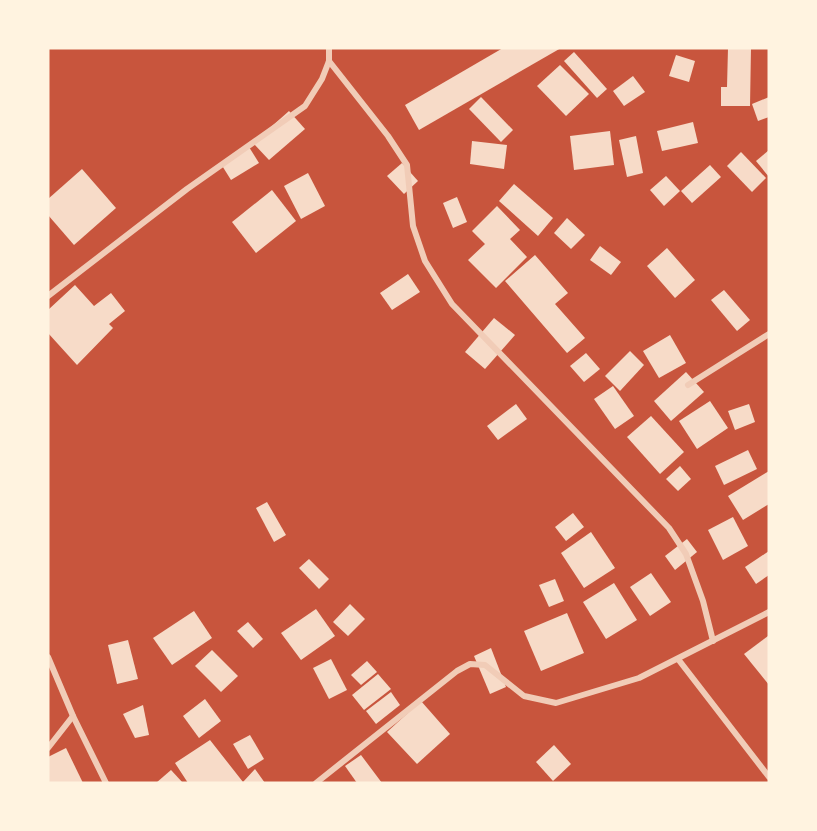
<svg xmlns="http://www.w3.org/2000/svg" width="817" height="831" font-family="Cabin,sans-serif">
	<rect width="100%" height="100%" fill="#c8553d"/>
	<g fill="#f7dbc8">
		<polygon points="503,48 561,48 419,130 405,105"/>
		<polygon points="728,48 751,48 750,106 721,106 721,87 727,87"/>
		<polygon points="574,52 607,89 597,98 564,61"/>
		<polygon points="676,55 695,61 689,82 669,76"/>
		<polygon points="560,65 589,94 566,116 537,86"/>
		<polygon points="633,76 645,92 624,106 613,91"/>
		<polygon points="481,97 513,130 501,142 469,109"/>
		<polygon points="769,97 769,117 758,121 752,104"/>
		<polygon points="289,111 305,129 269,160 253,143"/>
		<polygon points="693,122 698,143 662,151 657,131"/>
		<polygon points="610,131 614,165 574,170 570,136"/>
		<polygon points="636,136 643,173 627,177 619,140"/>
		<polygon points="472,141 507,145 504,169 470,164"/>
		<polygon points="249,147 259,163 231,180 221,164"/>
		<polygon points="769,150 769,177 756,161"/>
		<polygon points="741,152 766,178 752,192 727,166"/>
		<polygon points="402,163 418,181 404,194 387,176"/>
		<polygon points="710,165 721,177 692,203 681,191"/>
		<polygon points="82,169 116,208 74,245 48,215 48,199"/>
		<polygon points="308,173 325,206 301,219 284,186"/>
		<polygon points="666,176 680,191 664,206 650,190"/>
		<polygon points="514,184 553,218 538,236 499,201"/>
		<polygon points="272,190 296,221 256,253 232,222"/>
		<polygon points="457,197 467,222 453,228 443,203"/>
		<polygon points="497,206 520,230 510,239 527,257 496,288 468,260 485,244 472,231"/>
		<polygon points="567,218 585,235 571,249 554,233"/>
		<polygon points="600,246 621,262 611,275 590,260"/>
		<polygon points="667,248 695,280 675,298 647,266"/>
		<polygon points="535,255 568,293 555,304 585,338 567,353 505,281"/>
		<polygon points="408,274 420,292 392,310 380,293"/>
		<polygon points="75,285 94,306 111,293 125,311 109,324 113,328 77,365 48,333 48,310"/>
		<polygon points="724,290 750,320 737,331 711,300"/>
		<polygon points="494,318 515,335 485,369 465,352"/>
		<polygon points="670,335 686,363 659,378 643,351"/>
		<polygon points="630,351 644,365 620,391 605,376"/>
		<polygon points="586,353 600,369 584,382 570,366"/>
		<polygon points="686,372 704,392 671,421 654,401"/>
		<polygon points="613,386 634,416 615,429 594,399"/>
		<polygon points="710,401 728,428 697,449 679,421"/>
		<polygon points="516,404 527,419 498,440 487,426"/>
		<polygon points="749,404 755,422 735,430 728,411"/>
		<polygon points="651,416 684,452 660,474 627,437"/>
		<polygon points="748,450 757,469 724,485 715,466"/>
		<polygon points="680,466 691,479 678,491 666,479"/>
		<polygon points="769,471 769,504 743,520 728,496"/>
		<polygon points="267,502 286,535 274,542 256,508"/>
		<polygon points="573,513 584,527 566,541 555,527"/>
		<polygon points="733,517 748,546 723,560 708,530"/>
		<polygon points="591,532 615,568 584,588 561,553"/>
		<polygon points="687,539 697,552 675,570 665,556"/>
		<polygon points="769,551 769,575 756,584 745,567"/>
		<polygon points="309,559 329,579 319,589 299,568"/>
		<polygon points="651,573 671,602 650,616 630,587"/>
		<polygon points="555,579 564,601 549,607 539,585"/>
		<polygon points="614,583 637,620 606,639 583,602"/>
		<polygon points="350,604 365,619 348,636 333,622"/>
		<polygon points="316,609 335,636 301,660 281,633"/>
		<polygon points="194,611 212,638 172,665 153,638"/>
		<polygon points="567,613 584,653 541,671 524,631"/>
		<polygon points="248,622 263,639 253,648 237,631"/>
		<polygon points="768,636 769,637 769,685 744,654"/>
		<polygon points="128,640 138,679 117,684 108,645"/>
		<polygon points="491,648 506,687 490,694 474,656"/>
		<polygon points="212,650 238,676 221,692 195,666"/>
		<polygon points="331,659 347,690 329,699 313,668"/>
		<polygon points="367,661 377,672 361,685 351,675"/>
		<polygon points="378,674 391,689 364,710 352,695"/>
		<polygon points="391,692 400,705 376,724 366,711"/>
		<polygon points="205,699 221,721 199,738 183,716"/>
		<polygon points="421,701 450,734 417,764 387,732"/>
		<polygon points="143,705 149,735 135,738 123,714"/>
		<polygon points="250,735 264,759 248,769 233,744"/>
		<polygon points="210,740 243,782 255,769 265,783 188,783 175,763"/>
		<polygon points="554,745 571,764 553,781 536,762"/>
		<polygon points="66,748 83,783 48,783 48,757"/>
		<polygon points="361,755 382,783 357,783 345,766"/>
		<polygon points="171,770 183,783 156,783"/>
	</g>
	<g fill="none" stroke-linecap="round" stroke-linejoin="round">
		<g stroke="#f1ccb7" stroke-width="6">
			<polyline points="329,61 388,136 407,165 413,226 425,261 452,304 669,528 686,554 703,601 713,641"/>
			<polyline points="48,296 187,189 305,106 322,79 329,61 329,48"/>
			<polyline points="688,385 769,334"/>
			<polyline points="48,657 73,716 106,783"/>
			<polyline points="678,659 769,777"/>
			<polyline points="48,748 73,716"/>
			<polyline points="316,783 457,671 470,664 485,665 524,696 556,703 639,678 769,612"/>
		</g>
	</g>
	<rect width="817" height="831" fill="none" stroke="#fff3e0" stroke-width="99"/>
</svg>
